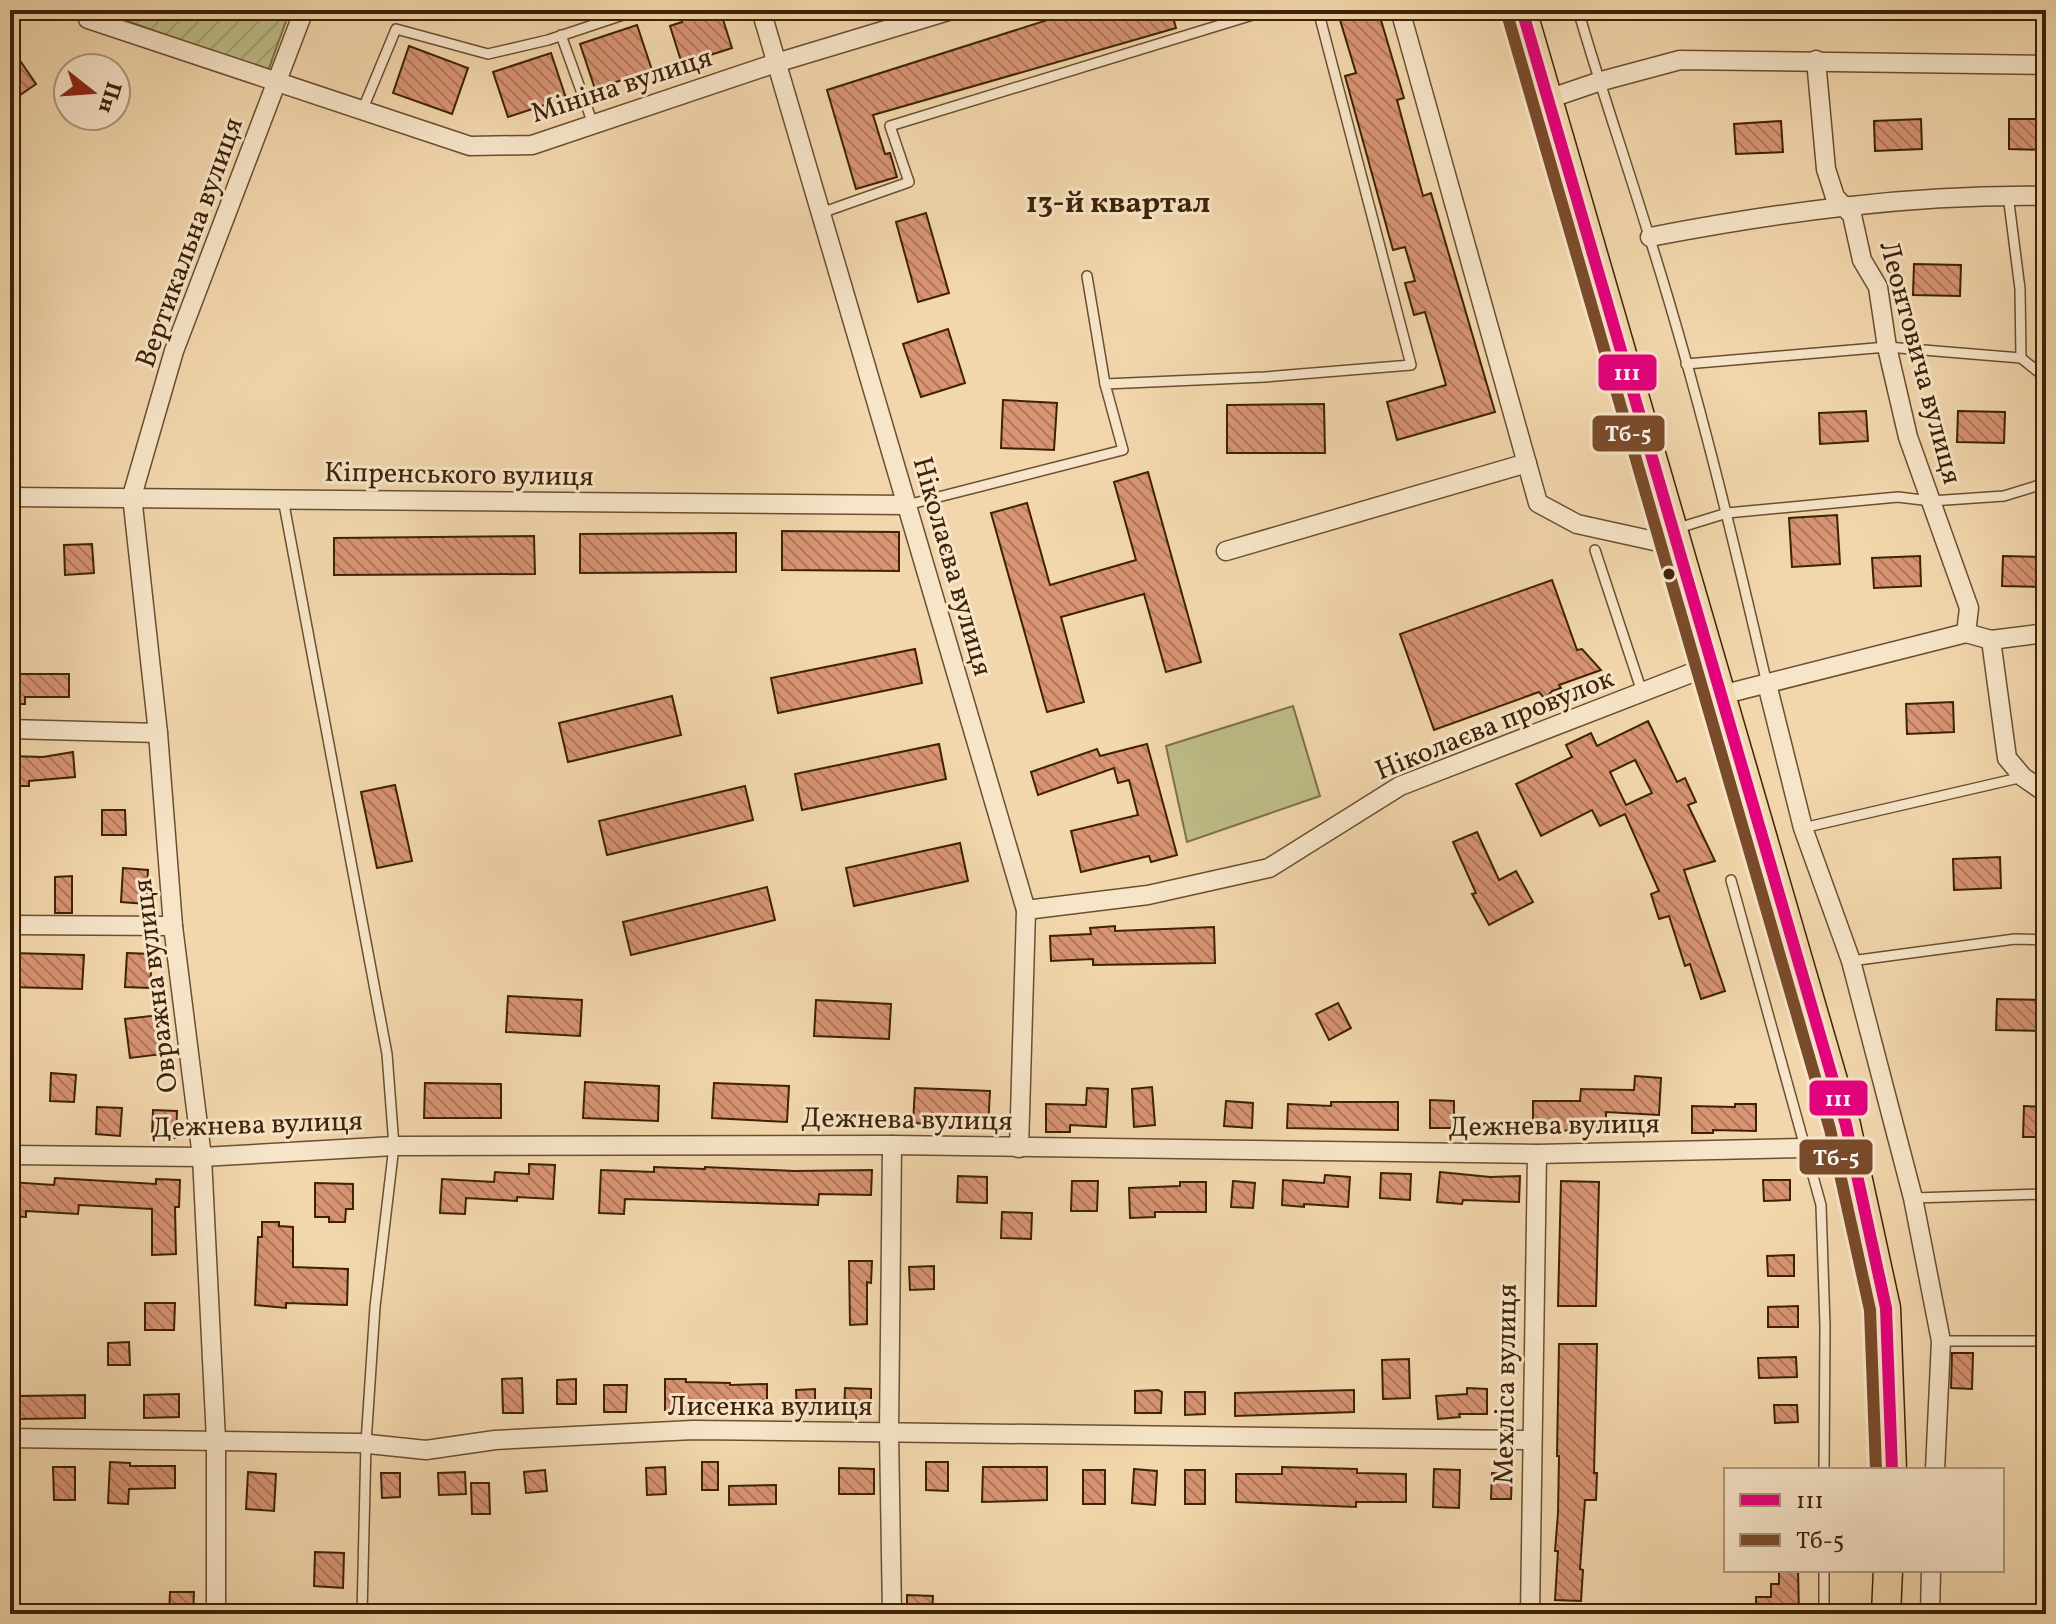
<svg xmlns="http://www.w3.org/2000/svg" width="2056" height="1624" font-family="Vollkorn,serif">
	<defs>
		<pattern id="garden-furrows" width="10" height="10" patternUnits="userSpaceOnUse" patternTransform="scale(2)"><rect width="10" height="10" fill="#bebd87"/><path d="M-1 1l2-2M0 10L10 0M9 11l2-2" fill="none" stroke="#a4a273"/></pattern>
		<pattern id="building-back-hatch" width="6" height="6" patternUnits="userSpaceOnUse" patternTransform="scale(2)"><rect width="6" height="6" fill="#d89473"/><path d="M-1 5l2 2M0 0l6 6M5-1l2 2" fill="none" stroke="#b0785c"/></pattern>
	</defs>
	<rect width="100%" height="100%" fill="#f2d7ac"/>
	<filter id="stains"><feTurbulence type="fractalNoise" baseFrequency=".0025" numOctaves="4"/><feColorMatrix values="0 0 0 0 .2 0 0 0 0 .09 0 0 0 0 .02 0 0 0 .5 -.17"/></filter>
	<radialGradient id="worn" r=".72"><stop offset=".6" stop-color="#630" stop-opacity="0"/><stop offset="1" stop-color="#630" stop-opacity=".3"/></radialGradient>
	<polygon fill="#bebd87" stroke="#7e7048" stroke-width="2" points="1293,706 1320,796 1187,842 1166,746"/>
	<polygon fill="url(#garden-furrows)" stroke="#7e7048" stroke-width="2" points="96,10 290,10 268,71"/>
	<g fill="url(#building-back-hatch)" stroke="#3d2208" stroke-width="2" fill-rule="evenodd">
		<polygon points="678,10 720,10 732,48 682,64 670,26 682,22"/>
		<polygon points="1079,10 1171,10 1176,28 873,115 885,154 890,153 897,177 856,189 827,90"/>
		<polygon points="1337,10 1378,10 1404,98 1397,100 1423,196 1431,193 1495,412 1397,440 1387,402 1446,385 1425,312 1414,315 1405,283 1415,281 1405,247 1393,250 1345,76 1356,73"/>
		<polygon points="637,25 652,70 595,89 580,44"/>
		<polygon points="10,46 36,84 10,102"/>
		<polygon points="409,46 468,68 452,114 393,93"/>
		<polygon points="551,53 566,98 508,117 493,72"/>
		<polygon points="1921,119 1922,149 1875,151 1874,121"/>
		<polygon points="2009,119 2046,119 2046,150 2009,149"/>
		<polygon points="1781,121 1783,152 1736,154 1734,124"/>
		<polygon points="926,213 949,293 918,302 896,222"/>
		<polygon points="1914,264 1961,265 1960,296 1913,295"/>
		<polygon points="948,329 965,383 921,397 903,344"/>
		<polygon points="1003,400 1057,403 1054,450 1001,448"/>
		<polygon points="1324,404 1325,453 1227,453 1227,405"/>
		<polygon points="1866,411 1868,441 1820,444 1819,413"/>
		<polygon points="1958,411 2005,412 2004,443 1957,442"/>
		<polygon points="1148,472 1201,662 1166,672 1144,594 1061,617 1084,702 1047,712 991,513 1027,503 1050,585 1136,560 1114,482"/>
		<polygon points="1837,515 1840,564 1792,567 1789,518"/>
		<polygon points="782,531 899,532 899,571 782,570"/>
		<polygon points="736,533 736,572 580,573 580,534"/>
		<polygon points="534,536 535,574 334,575 334,538"/>
		<polygon points="92,544 94,573 65,575 64,545"/>
		<polygon points="1920,556 1921,586 1874,588 1872,558"/>
		<polygon points="2003,556 2046,557 2046,587 2002,586"/>
		<polygon points="1552,580 1577,650 1582,649 1601,670 1559,685 1561,688 1552,691 1545,699 1539,692 1434,730 1400,634"/>
		<polygon points="915,649 922,683 778,713 771,678"/>
		<polygon points="10,674 69,674 69,697 25,697 25,704 10,704"/>
		<polygon points="672,696 681,735 568,762 559,723"/>
		<polygon points="1953,702 1954,732 1907,734 1906,704"/>
		<path d="M1648 721 1677 782 1685 778 1696 802 1688 805 1715 861 1684 870 1725 991 1701 999 1690 964 1685 966 1669 916 1659 919 1651 894 1659 891 1625 814 1600 826 1592 810 1541 836 1516 784 1572 757 1566 745 1591 733 1597 746ZM1635 760 1652 793 1626 805 1610 772Z"/>
		<polygon points="939,744 946,779 802,810 795,774"/>
		<polygon points="1147,744 1177,855 1151,862 1149,856 1081,872 1071,831 1138,815 1129,780 1118,783 1114,768 1038,795 1031,772 1097,749 1100,756"/>
		<polygon points="73,752 75,777 29,781 29,786 10,786 10,756 43,757"/>
		<polygon points="395,785 412,861 377,868 361,792"/>
		<polygon points="745,786 753,820 607,855 599,821"/>
		<polygon points="102,810 125,810 126,835 102,835"/>
		<polygon points="1477,832 1499,880 1516,871 1533,902 1489,925 1472,894 1476,893 1453,842"/>
		<polygon points="960,843 968,881 854,906 846,868"/>
		<polygon points="2000,857 2001,888 1954,890 1953,859"/>
		<polygon points="123,868 148,870 146,904 121,902"/>
		<polygon points="72,876 72,913 55,913 55,877"/>
		<polygon points="767,887 775,920 631,955 623,922"/>
		<polygon points="1115,926 1115,931 1214,927 1215,963 1093,965 1093,959 1051,961 1050,936 1091,934 1090,928"/>
		<polygon points="11,953 84,955 82,989 10,987"/>
		<polygon points="127,953 152,954 150,988 125,987"/>
		<polygon points="508,996 582,1000 580,1036 506,1032"/>
		<polygon points="1997,999 2044,1000 2043,1031 1996,1030"/>
		<polygon points="816,1000 891,1004 889,1039 814,1036"/>
		<polygon points="1338,1003 1351,1028 1329,1040 1316,1014"/>
		<polygon points="159,1015 163,1054 130,1058 125,1019"/>
		<polygon points="51,1073 76,1075 74,1102 50,1101"/>
		<polygon points="1635,1076 1661,1078 1659,1115 1606,1112 1606,1130 1533,1131 1533,1101 1580,1101 1581,1089 1634,1090"/>
		<polygon points="585,1082 659,1086 658,1121 583,1118"/>
		<polygon points="425,1083 501,1084 501,1118 424,1118"/>
		<polygon points="714,1083 789,1086 787,1122 712,1118"/>
		<polygon points="1152,1087 1155,1125 1134,1127 1132,1089"/>
		<polygon points="915,1088 990,1091 988,1127 913,1123"/>
		<polygon points="1087,1088 1108,1089 1106,1127 1070,1125 1070,1132 1046,1132 1046,1104 1086,1105"/>
		<polygon points="1430,1100 1454,1101 1454,1128 1430,1128"/>
		<polygon points="1226,1101 1253,1103 1252,1128 1224,1126"/>
		<polygon points="1331,1102 1398,1102 1398,1130 1287,1128 1288,1104 1331,1106"/>
		<polygon points="1735,1104 1756,1104 1756,1131 1713,1130 1713,1133 1692,1133 1692,1106 1735,1107"/>
		<polygon points="2024,1106 2046,1107 2046,1137 2023,1137"/>
		<polygon points="97,1107 122,1108 120,1136 96,1134"/>
		<polygon points="153,1110 177,1111 176,1138 152,1137"/>
		<polygon points="529,1164 555,1165 553,1199 517,1197 517,1201 466,1198 465,1214 440,1213 442,1179 494,1182 495,1172 529,1174"/>
		<polygon points="654,1167 705,1169 705,1167 794,1171 872,1170 871,1195 819,1194 818,1205 625,1199 624,1214 599,1213 601,1170 654,1172"/>
		<polygon points="1440,1172 1490,1177 1520,1176 1519,1202 1463,1200 1462,1204 1437,1202"/>
		<polygon points="1381,1173 1411,1174 1410,1200 1380,1198"/>
		<polygon points="1325,1175 1350,1177 1348,1207 1304,1204 1304,1207 1282,1205 1283,1180 1324,1183"/>
		<polygon points="958,1176 987,1177 987,1203 957,1202"/>
		<polygon points="55,1178 156,1184 156,1179 180,1180 179,1207 175,1207 176,1254 152,1255 152,1209 79,1205 78,1214 26,1211 26,1217 10,1216 10,1182 54,1185"/>
		<polygon points="1763,1180 1790,1180 1790,1200 1764,1201"/>
		<polygon points="1072,1181 1098,1181 1097,1211 1071,1211"/>
		<polygon points="1233,1181 1255,1183 1253,1208 1231,1207"/>
		<polygon points="1561,1181 1599,1182 1596,1306 1558,1306"/>
		<polygon points="1180,1182 1206,1182 1206,1212 1155,1212 1155,1217 1130,1218 1129,1188 1180,1186"/>
		<polygon points="315,1183 353,1184 353,1209 346,1209 345,1222 329,1222 329,1217 315,1217"/>
		<polygon points="1002,1212 1032,1213 1031,1239 1001,1238"/>
		<polygon points="262,1222 279,1222 279,1226 293,1227 293,1267 348,1269 347,1305 286,1303 286,1308 255,1305 258,1237 262,1237"/>
		<polygon points="1794,1255 1794,1276 1768,1276 1767,1256"/>
		<polygon points="849,1261 872,1261 871,1283 867,1282 867,1324 850,1325"/>
		<polygon points="934,1266 934,1289 910,1290 909,1267"/>
		<polygon points="145,1303 175,1303 174,1330 145,1330"/>
		<polygon points="1798,1306 1798,1327 1768,1327 1768,1307"/>
		<polygon points="129,1342 130,1365 108,1365 108,1343"/>
		<polygon points="1559,1344 1597,1344 1594,1473 1597,1473 1596,1500 1585,1500 1580,1569 1583,1570 1581,1601 1555,1600 1558,1551 1555,1551 1558,1513 1559,1456 1557,1456"/>
		<polygon points="1952,1353 1973,1353 1972,1389 1951,1388"/>
		<polygon points="1796,1357 1797,1377 1759,1378 1758,1358"/>
		<polygon points="1409,1359 1410,1398 1383,1399 1382,1360"/>
		<polygon points="522,1378 523,1413 503,1413 502,1379"/>
		<polygon points="576,1379 576,1404 557,1404 557,1380"/>
		<polygon points="665,1379 686,1379 686,1382 730,1383 730,1385 767,1384 767,1411 665,1410"/>
		<polygon points="604,1385 627,1385 626,1412 604,1412"/>
		<polygon points="845,1388 871,1389 871,1414 844,1414"/>
		<polygon points="1467,1388 1487,1389 1487,1414 1459,1414 1460,1417 1438,1419 1436,1396 1467,1394"/>
		<polygon points="815,1389 815,1413 797,1413 796,1390"/>
		<polygon points="1158,1390 1162,1392 1161,1413 1135,1413 1135,1391"/>
		<polygon points="1354,1390 1354,1412 1235,1416 1235,1393"/>
		<polygon points="1185,1392 1205,1392 1205,1414 1185,1415"/>
		<polygon points="179,1394 179,1417 144,1418 144,1395"/>
		<polygon points="85,1395 85,1418 17,1419 17,1396"/>
		<polygon points="1774,1405 1797,1405 1798,1422 1775,1423"/>
		<polygon points="110,1462 130,1463 130,1466 175,1466 175,1488 129,1489 128,1504 108,1503"/>
		<rect x="702" y="1462" width="16" height="28"/>
		<polygon points="926,1462 948,1462 948,1491 926,1490"/>
		<polygon points="53,1467 75,1467 75,1500 54,1500"/>
		<polygon points="665,1467 666,1494 647,1495 646,1468"/>
		<polygon points="983,1467 1047,1467 1047,1500 982,1502"/>
		<polygon points="1282,1467 1357,1469 1357,1473 1406,1474 1406,1502 1356,1502 1356,1507 1236,1502 1236,1474 1282,1474"/>
		<polygon points="839,1468 874,1469 874,1494 839,1494"/>
		<polygon points="1134,1469 1157,1471 1155,1505 1132,1503"/>
		<polygon points="1434,1469 1460,1470 1459,1508 1433,1507"/>
		<polygon points="545,1470 547,1491 526,1493 524,1472"/>
		<rect x="1083" y="1470" width="22" height="34"/>
		<rect x="1185" y="1470" width="20" height="34"/>
		<polygon points="248,1472 276,1474 274,1511 246,1509"/>
		<polygon points="465,1472 466,1494 439,1495 438,1473"/>
		<polygon points="381,1473 400,1473 400,1497 382,1498"/>
		<polygon points="1492,1473 1512,1474 1511,1499 1491,1499"/>
		<polygon points="471,1483 489,1483 490,1514 472,1514"/>
		<polygon points="776,1485 776,1504 729,1505 729,1486"/>
		<polygon points="315,1552 344,1553 343,1588 314,1586"/>
		<polygon points="1779,1570 1798,1570 1799,1614 1756,1614 1756,1597 1771,1597 1771,1584 1779,1584"/>
		<polygon points="170,1592 194,1592 193,1614 169,1614"/>
		<polygon points="907,1595 933,1596 932,1614 907,1614"/>
	</g>
	<g fill="none" stroke-linecap="round" stroke-linejoin="round">
		<defs>
			<g id="lane">
				<path d="M1578 10C1600 86 1626 161 1649 236 1696 384 1732 534 1767 684"/>
				<polyline points="561,35 593,124"/>
				<polyline points="362,111 396,29 488,54 548,40 638,10"/>
				<polyline points="2008,195 2020,289 2021,358"/>
				<polyline points="821,213 909,182 890,126 1269,10"/>
				<polyline points="1087,276 1105,384"/>
				<polyline points="1686,364 1887,347 2021,358 2046,378"/>
				<polyline points="283,499 387,1054 394,1146 375,1307 366,1443 362,1614"/>
				<polyline points="907,505 1123,450 1105,384 1265,377 1411,365 1318,10"/>
				<polyline points="1675,529 1727,513 1898,497 1931,501 2004,496 2046,483"/>
				<polyline points="1595,550 1642,692"/>
				<polyline points="1803,828 2023,777"/>
				<polyline points="1731,880 1821,1205 1825,1326 1824,1470"/>
				<polyline points="1851,961 2015,939 2046,940"/>
				<polyline points="1913,1198 2046,1194"/>
				<polyline points="1941,1341 2046,1341"/>
				<polyline points="1824,1614 1824,1570"/>
			</g>
			<g id="street">
				<polyline points="85,10 88,19 470,146 532,145 776,63 952,10"/>
				<polyline points="761,10 1026,910 1019,1148"/>
				<polyline points="1400,10 1538,503 1577,524 1677,546"/>
				<polyline points="1816,60 1826,169 1835,197 1852,215 1862,260 1878,287 1887,347 1908,437 1969,608 1966,633"/>
				<polyline points="1548,99 1598,82 1680,60 2046,65"/>
				<path d="M1650 237C1780 212 1913 194 2046 196"/>
				<polyline points="10,497 907,505"/>
				<polyline points="1226,551 1527,463"/>
				<polyline points="1991,640 2007,758 2023,777 2046,793"/>
				<polyline points="1767,684 1803,828 1851,961 1913,1198 1941,1341 1935,1470"/>
				<polyline points="1721,695 1966,633 1991,640 2046,633"/>
				<polyline points="10,729 158,733"/>
				<polyline points="1026,910 1148,895 1269,868 1400,786 1712,665"/>
				<polyline points="10,925 173,926"/>
				<polyline points="892,1145 889,1433 892,1614"/>
				<polyline points="10,1155 202,1157 394,1146 892,1145 1537,1154 1803,1148"/>
				<polyline points="10,1438 359,1443 426,1450 495,1440 693,1430 1531,1440"/>
				<polyline points="216,1614 216,1440 202,1157 173,926 158,733 132,496 174,351 304,10"/>
				<polyline points="1530,1614 1537,1154"/>
				<polyline points="1930,1614 1931,1570"/>
			</g>
			<g id="primary">
				<polyline points="1522,10 1846,1125 1886,1308 1892,1470"/>
				<polyline points="1886,1614 1888,1570"/>
			</g>
		</defs>
		<use href="#lane" stroke="#6a4f31" stroke-width="12"/>
		<use href="#street" stroke="#6a4f31" stroke-width="21"/>
		<use href="#primary" stroke="#3d2208" stroke-width="31"/>
		<use href="#lane" stroke="#f7e5c9" stroke-width="9"/>
		<use href="#street" stroke="#f7e5c9" stroke-width="18"/>
		<use href="#primary" stroke="#f2d7ac" stroke-width="28"/>
		<defs>
			<polyline id="bus-1" points="1522,10 1846,1125 1886,1308 1892,1470"/>
			<polyline id="bus-2" points="1507,14 1830,1129 1870,1310 1876,1470"/>
		</defs>
		<use href="#bus-1" stroke="#f7e5c9" stroke-width="18"/>
		<use href="#bus-2" stroke="#f7e5c9" stroke-width="18"/>
		<use href="#bus-1" stroke="#e5007d" stroke-width="12"/>
		<use href="#bus-2" stroke="#7a4b2a" stroke-width="12"/>
	</g>
	<circle fill="#3d2208" stroke="#f7e5c9" stroke-width="3" cx="1669" cy="574" r="7"/>
	<g text-anchor="middle" stroke-width="6" stroke-linejoin="round" paint-order="stroke">
		<g font-size="28" fill="#3d2208" stroke="#f7e5c9">
			<text transform="translate(621 84) rotate(-18)" y="10">Мініна вулиця</text>
			<text transform="translate(188 242) rotate(-70)" y="10">Вертикальна вулиця</text>
			<text transform="translate(1922 362) rotate(75)" y="10">Леонтовича вулиця</text>
			<text transform="translate(459 473) rotate(1)" y="10">Кіпренського вулиця</text>
			<text transform="translate(954 566) rotate(74)" y="10">Ніколаєва вулиця</text>
			<text transform="translate(1494 723) rotate(-22)" y="10">Ніколаєва провулок</text>
			<text transform="translate(154 986) rotate(-97)" y="10">Овражна вулиця</text>
			<text transform="translate(907 1118) rotate(1)" y="10">Дежнева вулиця</text>
			<text transform="translate(257 1123) rotate(-2)" y="10">Дежнева вулиця</text>
			<text transform="translate(1554 1124) rotate(-1)" y="10">Дежнева вулиця</text>
			<text transform="translate(1504 1384) rotate(-89)" y="10">Мехліса вулиця</text>
			<text x="770" y="1415">Лисенка вулиця</text>
		</g>
		<g font-size="30" font-weight="bold" fill="#3d2208" stroke="#f7e5c9">
			<text x="1118" y="212">13-й квартал</text>
		</g>
	</g>
	<g stroke="#f7e5c9" stroke-width="3">
		<rect x="1597" y="353" width="61" height="39" rx="8" fill="#e5007d"/>
		<rect x="1591" y="414" width="75" height="39" rx="8" fill="#7a4b2a"/>
		<rect x="1808" y="1079" width="61" height="38" rx="8" fill="#e5007d"/>
		<rect x="1798" y="1138" width="76" height="38" rx="8" fill="#7a4b2a"/>
	</g>
	<g font-size="22" text-anchor="middle" font-weight="bold" fill="#fff">
		<text x="1627" y="380">111</text>
		<text x="1628" y="441">Тб-5</text>
		<text x="1838" y="1106">111</text>
		<text x="1836" y="1165">Тб-5</text>
	</g>
	<rect width="2056" height="1624" fill="none" stroke="#f2d7ac" stroke-width="40"/>
	<rect x="12" y="12" width="2032" height="1600" fill="none" stroke="#3d2208" stroke-width="4"/>
	<rect x="20" y="20" width="2016" height="1584" fill="none" stroke="#3d2208" stroke-width="2"/>
	<rect x="1724" y="1468" width="280" height="104" fill="#f7e5c9" stroke="#ad977c" stroke-width="2"/>
	<rect x="1740" y="1494" width="40" height="12" fill="#e5007d" stroke="#ad977c" stroke-width="2"/>
	<text x="1796" y="1508" font-size="24" fill="#3d2208">111</text>
	<rect x="1740" y="1534" width="40" height="12" fill="#7a4b2a" stroke="#ad977c" stroke-width="2"/>
	<text x="1796" y="1548" font-size="24" fill="#3d2208">Тб-5</text>
	<g transform="translate(92 92) rotate(107)"><circle r="38" fill="#f7e5c9" stroke="#ad977c" stroke-width="2"/>
	<path d="M0-6L14 30L0 20L-14 30Z" fill="#8f2418"/>
	<text y="-12" font-size="22" font-weight="bold" text-anchor="middle" fill="#3d2208">Пн</text>
	</g>
	<rect width="100%" height="100%" filter="url(#stains)"/>
	<rect width="100%" height="100%" fill="url(#worn)"/>
</svg>
